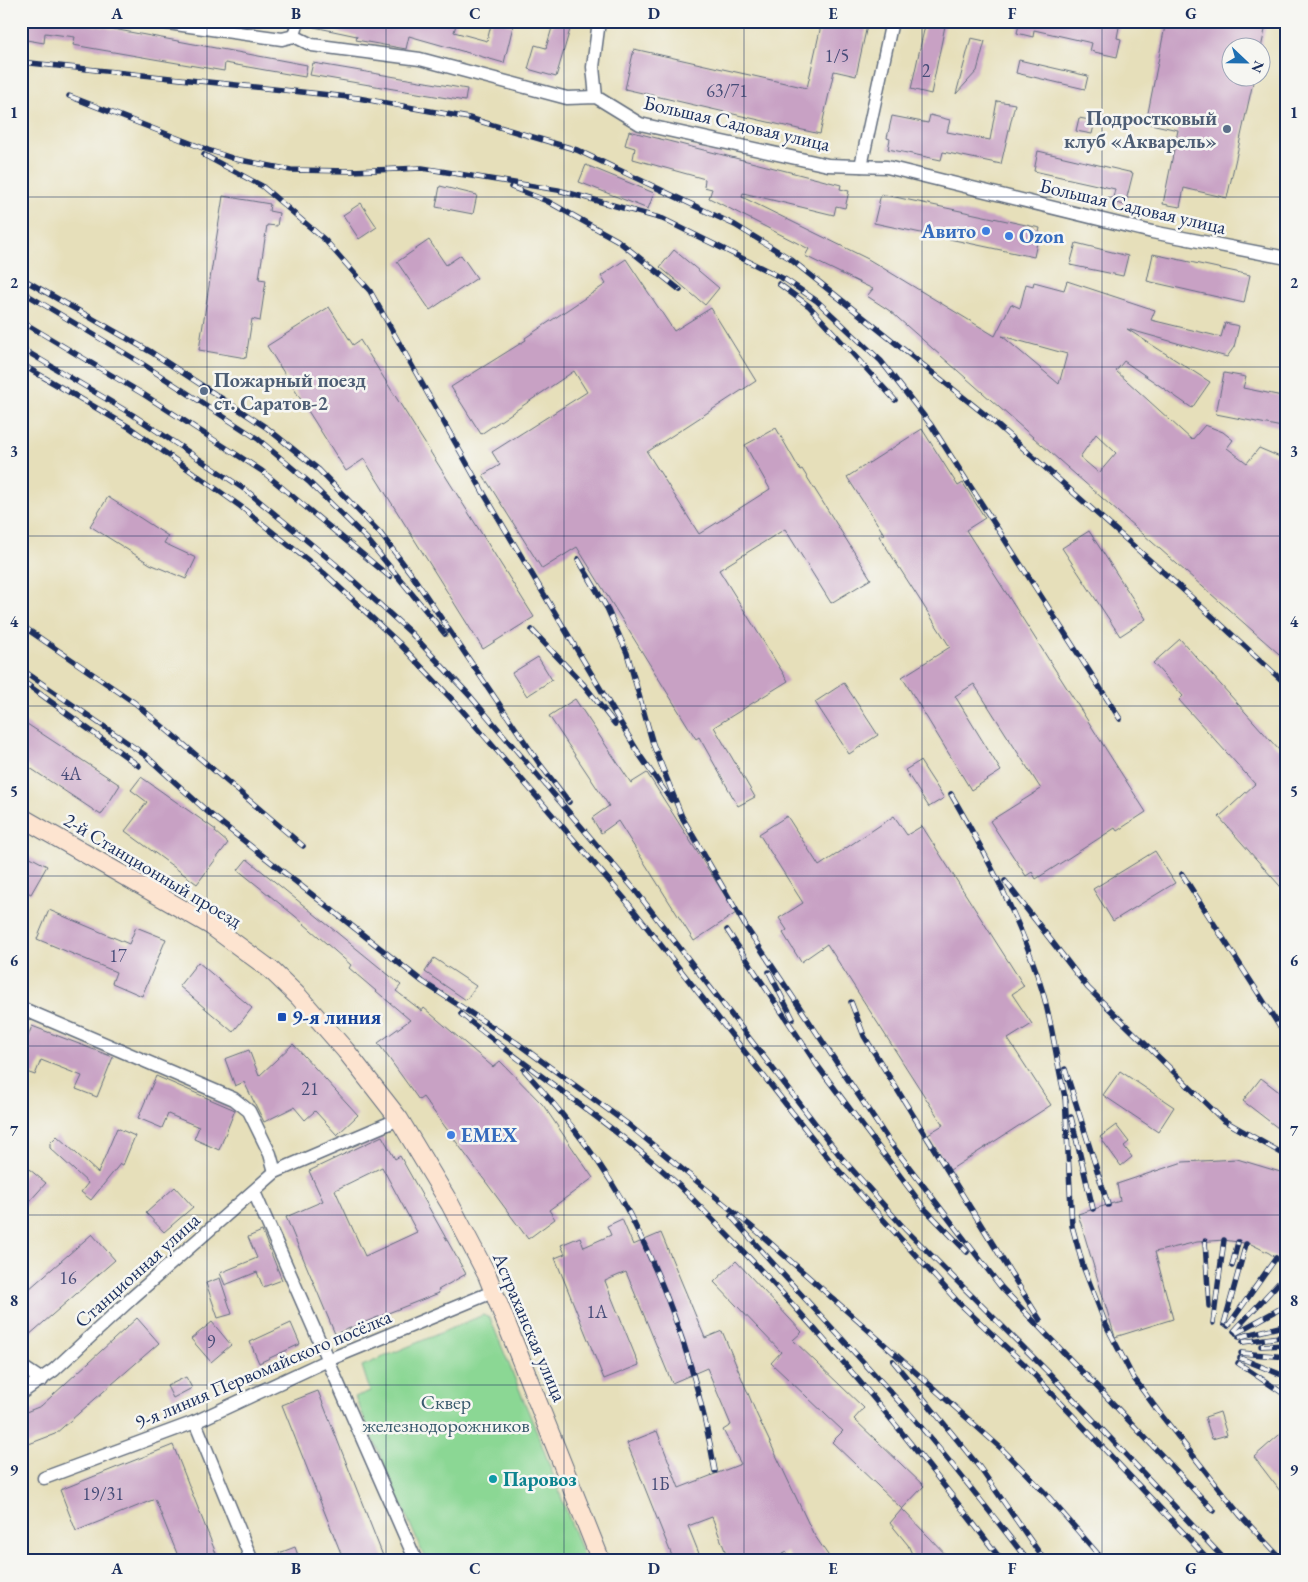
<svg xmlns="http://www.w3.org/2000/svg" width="1308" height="1582" font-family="'EB Garamond',serif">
	<rect width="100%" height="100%" fill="#f6f6f2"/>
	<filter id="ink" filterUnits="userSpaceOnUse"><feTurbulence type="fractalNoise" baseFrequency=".02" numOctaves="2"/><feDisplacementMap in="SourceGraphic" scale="10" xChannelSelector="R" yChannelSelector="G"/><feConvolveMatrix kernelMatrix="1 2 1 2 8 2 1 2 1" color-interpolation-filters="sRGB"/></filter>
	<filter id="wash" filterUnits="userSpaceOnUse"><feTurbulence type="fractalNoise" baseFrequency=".0096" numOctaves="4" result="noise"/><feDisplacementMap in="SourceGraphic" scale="20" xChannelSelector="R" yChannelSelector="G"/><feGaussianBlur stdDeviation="1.12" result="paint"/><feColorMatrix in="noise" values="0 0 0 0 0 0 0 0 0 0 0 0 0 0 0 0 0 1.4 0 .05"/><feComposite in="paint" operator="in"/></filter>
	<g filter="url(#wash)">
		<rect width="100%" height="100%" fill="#e6dfba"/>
		<polygon fill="#8bd794" stroke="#538379" points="483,1315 490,1318 540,1440 585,1561 426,1561 355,1397 370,1391 362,1366"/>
		<g id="blocks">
			<g fill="#c8a1c4" fill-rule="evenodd">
				<polygon points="21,21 70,21 307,65 305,77 225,63 224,71 154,59 73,45 75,37 45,33 44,43 21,39"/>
				<polygon points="314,21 457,21 454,32 487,41 492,21 507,21 506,24 513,26 504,63 409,36 406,49 356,40 357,36 314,27"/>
				<polygon points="554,21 571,26 556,77 528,69 535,45 546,48"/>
				<polygon points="822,21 868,21 856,76 834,71 820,134 625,89 634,49 807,88"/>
				<polygon points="926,21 946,21 931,94 911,89"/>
				<polygon points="1020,21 1093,21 1119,27 1117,38 1121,39 1117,57 1090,51 1092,43 1034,30 1033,37 1017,33"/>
				<polygon points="1166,21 1267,21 1261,48 1230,48 1230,78 1254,78 1227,198 1184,188 1180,207 1163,204 1178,130 1146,123"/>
				<polygon points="971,38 985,41 977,71 956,94"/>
				<polygon points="1019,60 1088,76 1085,89 1016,73"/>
				<polygon points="313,63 467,89 465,101 310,75"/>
				<polygon points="997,101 1015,104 1001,164 943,152 941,160 888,149 890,139 887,138 892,116 928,123 930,115 950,120 947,132 990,140"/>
				<polygon points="1079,118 1095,121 1092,134 1076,131"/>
				<path d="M629 131 841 185 840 189 849 191 845 208 836 206 834 215 743 193 742 197 868 259 995 336 1011 304 1020 308 1026 284 1033 286 1034 282 1064 290 1067 281 1155 310 1151 320 1221 337 1225 323 1239 326 1234 347 1227 357 1127 329 1210 382 1192 408 1124 361 1116 371 1192 440 1205 425 1223 432 1233 440 1227 448 1247 463 1259 448 1287 460V661L890 311 867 296 873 289 805 256 809 249 709 198 712 189 704 187 705 179 633 159 635 148 625 145ZM1002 336 1067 354 1059 384ZM1096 434 1116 453 1099 473 1080 457Z"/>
				<polygon points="1038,151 1133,173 1125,205 1112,202 1115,189 1034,171"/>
				<polygon points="586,165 654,193 648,209 579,182"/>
				<polygon points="440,186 477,195 473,214 436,207"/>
				<polygon points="881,194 1040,228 1034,257 874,223"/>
				<polygon points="223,196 270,204 269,211 279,213 277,226 267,225 259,279 266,280 260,321 252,319 246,358 199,350"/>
				<polygon points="361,203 377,227 359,239 343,215"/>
				<polygon points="429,240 446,265 461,255 477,278 430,310 397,262"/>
				<polygon points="1076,243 1128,256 1123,276 1070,265"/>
				<polygon points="674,250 719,288 705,305 660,267"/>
				<polygon points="1153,254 1250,275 1244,303 1147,281"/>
				<polygon points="626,259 674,331 711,308 756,381 647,452 699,534 770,489 745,445 776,428 800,470 802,469 871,579 831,603 785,529 719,570 788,681 714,727 755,797 738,806 699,737 696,739 577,547 542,569 483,475 500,465 492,452 587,392 574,371 481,434 451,387 526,340 525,338 606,284 601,276"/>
				<polygon points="329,307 353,345 360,340 534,617 483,649 364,459 346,471 267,346"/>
				<polygon points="1224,373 1246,377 1243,388 1287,397 1287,428 1216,414"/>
				<polygon points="922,429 958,486 963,483 985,518 966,530 1146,812 1117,831 1115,828 1036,879 1032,872 1026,876 990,821 1041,789 974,684 955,696 1001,771 971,790 902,677 950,647 879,536 884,534 847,477"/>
				<polygon points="108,497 168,536 164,543 196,558 186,579 150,564 90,526"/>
				<polygon points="1089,531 1146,619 1120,636 1062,548"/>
				<polygon points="1180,639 1287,759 1287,894 1219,817 1255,784 1179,700 1183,696 1153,663"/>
				<polygon points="538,657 552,680 527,696 512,673"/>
				<polygon points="844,683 878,735 849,754 815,702"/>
				<polygon points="575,699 631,783 647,773 736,913 694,941 618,821 601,833 592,818 609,806 549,716"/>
				<polygon points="21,720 120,785 101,815 21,762"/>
				<polygon points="920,761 944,798 929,807 905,770"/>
				<polygon points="141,777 216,830 215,832 228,843 197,884 125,831 147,802 131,790"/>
				<polygon points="787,816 819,866 894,816 907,835 922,826 1024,986 1012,994 1032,1024 1008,1039 1051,1105 950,1170 928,1134 943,1125 827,944 801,962 783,933 787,930 779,918 803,903 759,834"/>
				<polygon points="1155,851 1175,883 1113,921 1093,889"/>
				<polygon points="21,852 47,866 31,894 21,889"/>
				<polygon points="247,859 401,985 396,991 422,1011 424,1008 493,1067 500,1061 543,1105 593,1178 549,1210 555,1219 528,1239 423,1097 419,1100 378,1043 410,1020 349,968 351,965 295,916 238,870"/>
				<polygon points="49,910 129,944 136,927 166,939 142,996 112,983 116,972 37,939"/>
				<polygon points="434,958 476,986 466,1000 425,972"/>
				<polygon points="198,962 252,1008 233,1032 179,986"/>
				<polygon points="32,1026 113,1057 97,1097 76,1089 82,1076 41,1060 35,1075 21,1070 21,1054"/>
				<polygon points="293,1044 358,1115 337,1135 315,1111 305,1120 294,1107 264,1122 244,1082 235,1086 225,1059 249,1050 259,1076"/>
				<polygon points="1120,1071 1174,1107 1158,1132 1103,1095"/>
				<polygon points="156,1076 235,1110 219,1150 194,1139 199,1127 168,1114 162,1128 138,1118"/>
				<polygon points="1261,1078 1287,1098 1287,1135 1243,1101"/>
				<polygon points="1116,1125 1129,1142 1124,1146 1132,1157 1121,1166 1100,1137"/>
				<polygon points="117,1128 135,1136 123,1165 120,1164 91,1200 81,1192 88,1183 50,1148 50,1143 57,1136 98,1173"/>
				<path d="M382 1136 395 1159 400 1156 466 1274 438 1290 439 1293 335 1334 286 1217 323 1201 309 1171ZM382 1167 417 1232 365 1256 335 1190Z"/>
				<polygon points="1237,1159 1287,1174 1287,1266 1269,1253 1251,1244 1224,1240 1197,1242 1155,1252 1173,1319 1115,1337 1078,1214 1120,1201 1117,1184 1183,1162"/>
				<polygon points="29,1169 46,1183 21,1211 21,1178"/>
				<polygon points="175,1187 193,1207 164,1232 146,1213"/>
				<polygon points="622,1219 633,1245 661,1233 705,1338 722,1331 757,1415 813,1533 832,1561 793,1561 787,1552 770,1561 729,1561 712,1517 688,1526 702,1561 674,1561 627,1443 657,1431 679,1488 741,1464 723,1430 731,1425 707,1368 672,1383 626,1272 605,1281 639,1365 604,1379 555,1258 565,1254 561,1245 580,1237 584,1247 611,1235 607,1226"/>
				<polygon points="262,1231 282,1280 263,1287 257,1272 225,1285 220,1273 257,1258 248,1237"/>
				<polygon points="92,1234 115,1260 28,1336 21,1328 21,1296"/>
				<polygon points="736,1261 802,1332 793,1340 864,1408 854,1419 924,1486 902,1509 832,1442 843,1431 771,1363 781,1352 714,1282"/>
				<polygon points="220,1278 232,1314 218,1318 206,1283"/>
				<polygon points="137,1318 159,1343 55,1434 21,1447 21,1414 41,1406"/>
				<polygon points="212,1322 231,1345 211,1362 191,1339"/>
				<polygon points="291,1323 300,1344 259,1363 250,1342"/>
				<polygon points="186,1377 192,1388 173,1398 167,1386"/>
				<polygon points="318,1391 385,1561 344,1561 282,1405"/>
				<polygon points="1220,1412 1227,1435 1212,1439 1205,1417"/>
				<polygon points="1287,1428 1287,1500 1254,1457"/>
				<polygon points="173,1445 219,1561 180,1561 155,1499 76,1531 60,1490"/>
				<polygon points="902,1509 952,1561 915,1561 908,1545 890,1523"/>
				<polygon points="295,1547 300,1561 261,1561 261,1560"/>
			</g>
		</g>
	</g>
	<g filter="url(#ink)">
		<use href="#blocks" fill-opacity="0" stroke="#626d7e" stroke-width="1"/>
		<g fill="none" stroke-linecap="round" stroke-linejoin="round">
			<defs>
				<g id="street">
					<polyline points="154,21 282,39 294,36 312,45 420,59 567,98 596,97 640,124 828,165 887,167 1152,232 1287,258"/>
					<polyline points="294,36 298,21"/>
					<polyline points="596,97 593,67 599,21"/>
					<polyline points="861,166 892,21"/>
					<polyline points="21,1008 234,1099 249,1111 270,1154 275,1172"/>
					<polyline points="254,1192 416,1561"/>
					<polyline points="21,1366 42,1380"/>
					<polyline points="21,1393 54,1370 133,1297 275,1172 399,1119"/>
					<polyline points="195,1422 252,1561"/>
					<polyline points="44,1478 195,1422 328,1360 495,1291"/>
				</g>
				<polyline id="secondary" points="21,817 210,925 271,970 299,997 346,1051 399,1119 450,1204 487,1275 601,1561"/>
			</defs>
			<use href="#street" stroke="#626d7e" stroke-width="15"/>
			<use href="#secondary" stroke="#626d7e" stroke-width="20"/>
			<use href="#street" stroke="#fff" stroke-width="12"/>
			<use href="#secondary" stroke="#fde4d0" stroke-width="18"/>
			<defs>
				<g id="rail">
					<polyline points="21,62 358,98 469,118 577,150 735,225 789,258 988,417 1190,596 1287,685"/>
					<polyline points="69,96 208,150 235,159 291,170 352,171 422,168 558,190 663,219 786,280 817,301 881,361 931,425 1120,719"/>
					<polyline points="204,155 262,186 325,240 370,291 483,492 638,752"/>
					<polyline points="511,187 547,201 617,240 680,290"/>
					<polyline points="21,278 151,352 267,428 319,470 380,533 412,575 539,763 569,802"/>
					<polyline points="779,284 809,306 895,400"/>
					<polyline points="21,291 141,363 258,439 310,483 367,539 445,634"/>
					<polyline points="21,321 143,394 262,471 390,577"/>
					<polyline points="21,348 133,415 247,491 334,563 411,633 471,697 635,890 841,1157 905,1229 1048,1372 1226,1561"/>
					<polyline points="21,364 129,427 240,506 325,574 399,643 461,709 624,898 832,1163 958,1302 1023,1363 1210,1561"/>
					<polyline points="578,559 607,608 627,653 653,744 682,817 746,927 889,1141 1001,1287 1090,1380"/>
					<polyline points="21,625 135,703 303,846"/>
					<polyline points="532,630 584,685 615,724"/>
					<polyline points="21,669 145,755 210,814 423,982 517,1043 629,1125 758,1232 1003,1450 1046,1494 1104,1561"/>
					<polyline points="21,680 139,766"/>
					<polyline points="634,747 671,800"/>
					<path d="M951 794C988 858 1022 922 1043 993 1053 1028 1057 1065 1066 1101"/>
					<polyline points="1182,874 1287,1038"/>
					<polyline points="1005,881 1088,988 1223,1120 1287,1156"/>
					<polyline points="727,930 817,1065 924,1208 967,1252"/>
					<polyline points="769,972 793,1019"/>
					<polyline points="851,1002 864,1036 1040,1320"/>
					<path d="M461 1014C530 1071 606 1119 672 1179 693 1198 712 1220 732 1240 830 1340 917 1449 1002 1561"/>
					<polyline points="1065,1069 1108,1205"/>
					<path d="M524 1070C563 1113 602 1161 629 1213 670 1293 700 1382 715 1471"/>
					<polyline points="1065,1096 1072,1226 1083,1266 1106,1325 1133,1377 1158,1411 1240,1515 1283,1561"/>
					<polyline points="1071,1117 1093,1209"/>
					<path d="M731 1216C787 1281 847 1343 904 1407 947 1457 988 1509 1028 1561"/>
					<polyline points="1205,1241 1209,1306"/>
					<polyline points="1232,1266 1238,1242"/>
					<polyline points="1213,1323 1224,1240"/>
					<polyline points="1224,1324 1246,1244"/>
					<polyline points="1228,1326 1276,1258"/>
					<polyline points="1234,1331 1287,1274"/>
					<polyline points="1236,1333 1287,1305"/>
					<polyline points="1239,1337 1287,1325"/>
					<polyline points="1243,1342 1287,1336"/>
					<polyline points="1261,1346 1287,1345"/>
					<polyline points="1241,1353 1287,1357"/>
					<polyline points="1240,1358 1287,1377"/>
					<polyline points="893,1361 980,1468 1045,1561"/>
					<polyline points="1238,1363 1287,1396"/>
					<polyline points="1087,1376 1214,1511"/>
				</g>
			</defs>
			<use href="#rail" stroke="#1b2f5e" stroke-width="5.5"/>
			<use href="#rail" stroke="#f6f6f2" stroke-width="4" stroke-dasharray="11" stroke-linecap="butt"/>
		</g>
	</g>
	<path fill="none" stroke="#1b2f5e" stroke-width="1" stroke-opacity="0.55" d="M207 21V1561M386 21V1561M564 21V1561M744 21V1561M922 21V1561M1102 21V1561M21 197H1287M21 367H1287M21 536H1287M21 706H1287M21 876H1287M21 1046H1287M21 1215H1287M21 1385H1287"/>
	<g fill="#5c6f8a" stroke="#f6f6f2" stroke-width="2">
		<circle cx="1227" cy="129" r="5"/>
		<circle cx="204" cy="391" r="5"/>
	</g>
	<g fill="#3f7fe0" stroke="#f6f6f2" stroke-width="2">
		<circle cx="986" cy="231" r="5"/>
		<circle cx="1009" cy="236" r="5"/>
		<circle cx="451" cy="1135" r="5"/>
	</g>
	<rect fill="#1a4fb4" stroke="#f6f6f2" stroke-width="2" x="277" y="1012" width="10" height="10" rx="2.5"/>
	<circle fill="#0f9aa8" stroke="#f6f6f2" stroke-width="2" cx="493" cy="1479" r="5"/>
	<g text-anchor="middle" stroke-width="5" stroke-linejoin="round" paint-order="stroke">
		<g font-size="18" fill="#464c78">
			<text x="837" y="62">1/5</text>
			<text x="926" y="77">2</text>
			<text x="727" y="97">63/71</text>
			<text x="71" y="780">4А</text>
			<text x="118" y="962">17</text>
			<text x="310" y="1095">21</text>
			<text x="68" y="1284">16</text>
			<text x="597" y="1318">1А</text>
			<text x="211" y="1348">9</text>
			<text x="660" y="1490">1Б</text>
			<text x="103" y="1500">19/31</text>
		</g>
		<g font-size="20" font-weight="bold" fill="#4e5e75" stroke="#f6f6f2" text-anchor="end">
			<text x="1217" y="125">Подростковый<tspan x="1217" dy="23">клуб «Акварель»</tspan></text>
			<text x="214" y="387" text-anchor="start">Пожарный поезд<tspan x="214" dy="23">ст. Саратов-2</tspan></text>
		</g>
		<g font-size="20" fill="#1b2f5e" stroke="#f6f6f2">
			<text transform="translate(737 123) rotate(13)" y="7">Большая Садовая улица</text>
			<text transform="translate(1133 206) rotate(13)" y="7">Большая Садовая улица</text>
			<text transform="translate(153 870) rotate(31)" y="7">2-й Станционный проезд</text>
			<text transform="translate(137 1270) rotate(-42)" y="7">Станционная улица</text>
			<text transform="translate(530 1327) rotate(67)" y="7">Астраханская улица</text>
			<text transform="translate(263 1369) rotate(-23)" y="7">9-я линия Первомайского посёлка</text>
		</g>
		<g font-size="20" font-weight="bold" fill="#366cbe" stroke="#f6f6f2" text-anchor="start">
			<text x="976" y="238" text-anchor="end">Авито</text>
			<text x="1019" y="243">Ozon</text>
			<text x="461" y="1142">EMEX</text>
		</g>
		<g font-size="20" font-weight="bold" fill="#164399" stroke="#f6f6f2" text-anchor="start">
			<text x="292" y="1024">9-я линия</text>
		</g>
		<g font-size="20" fill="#37596c" stroke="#f6f6f2">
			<text x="446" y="1409">Сквер<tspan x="446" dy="23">железнодорожников</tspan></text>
		</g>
		<g font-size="20" font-weight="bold" fill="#0d838f" stroke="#f6f6f2" text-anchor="start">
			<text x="503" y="1486">Паровоз</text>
		</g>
	</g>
	<rect width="1308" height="1582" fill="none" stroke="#f6f6f2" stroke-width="55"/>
	<g transform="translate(1246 62) rotate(112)"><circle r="24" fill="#f6f6f2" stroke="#9ea6b7"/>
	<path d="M0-4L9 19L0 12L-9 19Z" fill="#1f6fb2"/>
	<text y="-8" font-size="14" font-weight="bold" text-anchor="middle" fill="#1b2f5e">N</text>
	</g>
	<rect x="28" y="28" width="1252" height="1526" fill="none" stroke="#1b2f5e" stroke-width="2"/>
	<g font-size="16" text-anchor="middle" font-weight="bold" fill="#1b2f5e">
		<text x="117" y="19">A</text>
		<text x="296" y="19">B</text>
		<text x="475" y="19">C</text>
		<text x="654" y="19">D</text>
		<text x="833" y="19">E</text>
		<text x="1012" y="19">F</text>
		<text x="1191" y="19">G</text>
		<text x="14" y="118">1</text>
		<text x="1294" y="118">1</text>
		<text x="14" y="288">2</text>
		<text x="1294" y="288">2</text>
		<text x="14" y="457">3</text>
		<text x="1294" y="457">3</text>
		<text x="14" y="627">4</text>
		<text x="1294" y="627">4</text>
		<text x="14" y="797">5</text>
		<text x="1294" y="797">5</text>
		<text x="14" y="966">6</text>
		<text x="1294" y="966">6</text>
		<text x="14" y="1136">7</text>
		<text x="1294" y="1136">7</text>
		<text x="14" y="1306">8</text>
		<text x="1294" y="1306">8</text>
		<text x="14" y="1475">9</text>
		<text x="1294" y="1475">9</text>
		<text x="117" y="1574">A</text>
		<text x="296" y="1574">B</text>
		<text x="475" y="1574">C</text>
		<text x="654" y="1574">D</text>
		<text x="833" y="1574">E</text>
		<text x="1012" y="1574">F</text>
		<text x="1191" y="1574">G</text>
	</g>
</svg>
